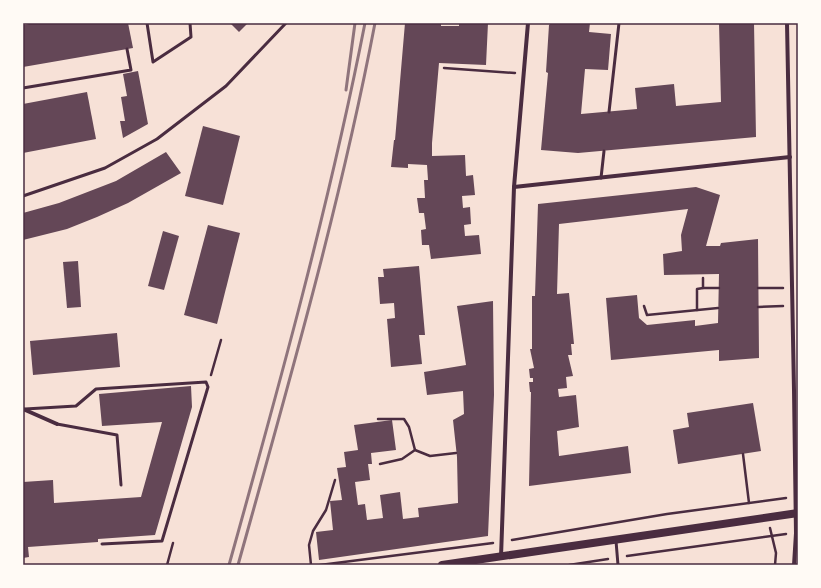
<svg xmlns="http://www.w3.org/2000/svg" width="821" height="588" font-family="'Open Sans',sans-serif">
	<rect width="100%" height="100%" fill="#f7e1d7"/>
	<g fill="#644757">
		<polygon points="35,23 128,23 133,48 23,67 23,25"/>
		<polygon points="230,23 248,23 239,32"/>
		<polygon points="405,23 441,23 441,26 459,26 459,23 488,23 486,65 439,63 432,143 432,156 465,155 466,176 473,175 475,195 462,196 463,208 470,207 471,224 464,225 465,236 479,235 481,254 431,259 429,245 422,245 421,230 426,229 424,213 419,213 417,198 425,198 424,180 428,180 427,165 408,164 408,168 391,167 394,140 395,140"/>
		<polygon points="551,23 590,23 589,32 611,34 608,70 585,69 581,114 637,109 635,88 674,84 676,106 721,102 719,23 754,23 756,137 578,153 541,150 548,73 546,72 549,25"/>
		<polygon points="138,71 148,124 123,138 120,121 125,121 121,97 127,96 123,74"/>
		<polygon points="87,92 96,139 23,153 23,104"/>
		<polygon points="203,126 240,136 223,205 185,196"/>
		<polygon points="166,152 181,173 128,203 97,217 67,229 23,240 23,213 59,203 116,181"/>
		<polygon points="696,187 720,195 706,246 720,246 721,243 758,239 759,358 719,361 719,350 611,360 606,298 637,295 639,318 647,325 695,320 695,326 718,323 719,274 664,275 663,254 682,251 681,235 688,209 559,224 557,294 569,293 574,344 571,344 572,355 568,355 573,376 566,377 567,388 558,389 559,397 576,395 579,427 557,431 559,456 628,446 631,473 529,486 531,392 530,392 529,382 533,382 533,378 530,378 529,369 534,368 530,349 532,349 532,296 535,296 538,204"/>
		<polygon points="208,225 240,233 217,324 184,315"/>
		<polygon points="163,231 179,236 164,290 148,286"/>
		<polygon points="78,261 81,307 67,308 63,262"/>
		<polygon points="419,266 425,335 419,335 422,364 391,367 387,319 395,318 394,303 380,304 378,277 384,277 383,269"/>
		<polygon points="493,301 494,395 488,536 319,560 316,532 333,530 330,501 342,500 337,468 346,467 344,452 358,450 354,425 392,420 396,450 371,453 372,464 368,464 370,480 355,482 358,505 365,504 367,520 383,518 380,495 400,492 403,519 419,517 418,508 458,503 457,457 453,420 464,414 463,391 427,395 424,372 466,365 457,306"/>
		<polygon points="117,333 120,367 33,375 30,341"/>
		<polygon points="191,386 192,407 155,535 98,539 98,542 28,547 29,557 23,558 23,482 53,480 54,503 141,497 162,422 102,426 99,394"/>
		<polygon points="753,403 761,451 678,464 673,430 689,427 687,413"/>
	</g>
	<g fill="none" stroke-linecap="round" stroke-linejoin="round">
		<g stroke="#4a2c40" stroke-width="2.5">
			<polyline points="444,68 515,73"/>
			<polyline points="703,288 719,288"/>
			<polyline points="758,288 783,288"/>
			<polyline points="644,306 647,315 718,308"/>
			<polyline points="758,307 783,306"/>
			<polyline points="697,310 697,289 703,288 703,278"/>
			<polyline points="211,375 221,340"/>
			<polyline points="378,419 404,419 409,427 415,450"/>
			<polyline points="743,454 749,503"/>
			<polyline points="380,464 402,459 415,450 430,456 456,453"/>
			<polyline points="770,528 776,553 775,565"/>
			<polyline points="512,540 667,514 786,498"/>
			<polyline points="627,556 786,534"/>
			<polyline points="167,565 173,543"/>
			<polyline points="311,565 309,545 313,531 326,510 335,480"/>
			<polyline points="320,565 493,543"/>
			<polyline points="569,565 608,559"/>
		</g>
		<g stroke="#4a2c40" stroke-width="3">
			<polyline points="147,23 153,62 191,37 190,23"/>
			<polyline points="23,88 131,70 127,49"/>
			<polyline points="609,112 619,23"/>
			<polyline points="601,178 604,151"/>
			<polyline points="23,196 105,168 157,139 226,86 286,23"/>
			<polyline points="25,409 76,406 96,389 206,382 208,387 162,541 102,544"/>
			<polyline points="57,424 117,435 121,485"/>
			<polyline points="616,541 618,565"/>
		</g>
		<g stroke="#4a2c40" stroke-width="4">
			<polyline points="787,23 794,390 796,533 794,565"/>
			<polyline points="514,187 790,157"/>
			<polyline points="23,409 57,424"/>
			<polyline points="501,557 514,187 528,23"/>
		</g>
		<polyline stroke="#4a2c40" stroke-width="8" points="442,565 798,513"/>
		<g stroke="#8f747c" stroke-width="3">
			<polyline points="346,90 355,23"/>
			<path d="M229 565C279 386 329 206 365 23"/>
			<path d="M238 565C288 386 340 206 375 23"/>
		</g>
	</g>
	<rect width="821" height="588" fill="none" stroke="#fffaf5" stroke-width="48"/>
	<rect x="24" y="24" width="773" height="540" fill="none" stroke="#4a2c40" stroke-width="1.5"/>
</svg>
